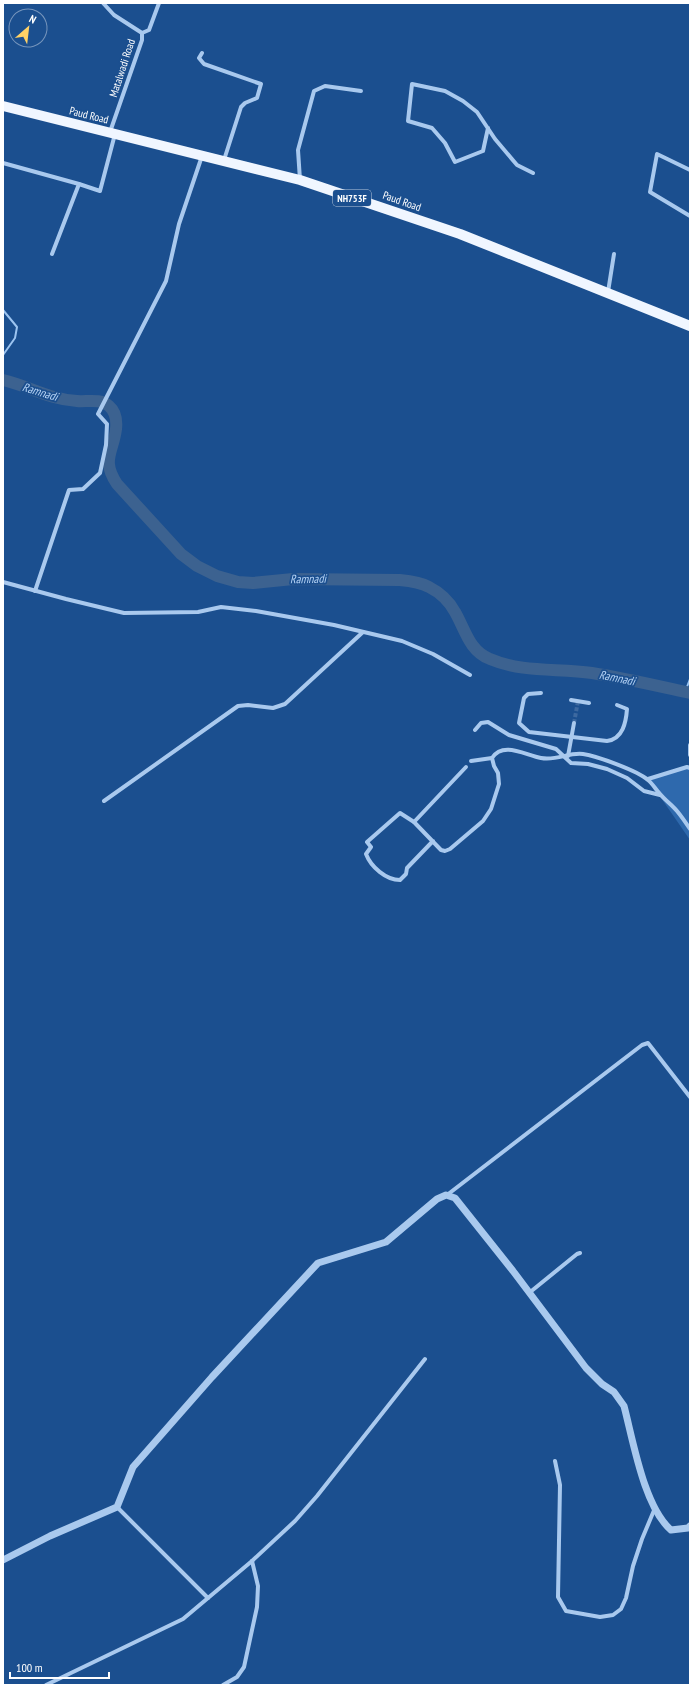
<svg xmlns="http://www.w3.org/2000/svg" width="693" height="1688" font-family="'PT Sans Narrow',sans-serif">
	<rect width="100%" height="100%" fill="#1b4f8f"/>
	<polygon fill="#2e69ad" points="690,768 690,840 648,779"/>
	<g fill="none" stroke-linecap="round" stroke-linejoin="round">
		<g stroke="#9cc4f0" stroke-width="2">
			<polyline points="3,310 17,327 15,338 3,355"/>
			<polyline points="685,692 690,679"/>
		</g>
		<path stroke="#3c6290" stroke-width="12" d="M3 380C29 386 48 399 77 401 87 402 100 398 109 406 116 412 117 420 116 429 113 453 101 460 117 484L181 554 197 566 217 576 238 582 253 583 293 579 399 580C409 581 420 582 429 587 439 592 449 601 455 612 465 629 469 651 490 659 523 673 557 668 592 673 624 678 658 686 690 693"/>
		<polyline stroke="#3d69a0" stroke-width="4" stroke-dasharray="4 2" stroke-linecap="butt" points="574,723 578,701"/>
		<g stroke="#a9c9ee" stroke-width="4">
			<polyline points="103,3 114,15 142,33 142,40 110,132"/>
			<polyline points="142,33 149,30 159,3"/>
			<polyline points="202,53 199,58 204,64 261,84 257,98 245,103 241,107 224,160"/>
			<polyline points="488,128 483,151 455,162 445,143 432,128 408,121 412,84 445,91 463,101 477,112 495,139 517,165 533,173"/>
			<polyline points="3,163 79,184"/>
			<polyline points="690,170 657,154 650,192 690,216"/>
			<polyline points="300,180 298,150 314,91 325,86 361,91"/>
			<polyline points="52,254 79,184 100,191 115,134"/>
			<polyline points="608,292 614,254"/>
			<polyline points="3,582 66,599 124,613 198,612 221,607 256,611 334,625 402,641 433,654 470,675"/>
			<polyline points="35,591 69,490 83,489 100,473 106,445 107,424 98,414 166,281 179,224 202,156"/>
			<path d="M541 693 528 694 524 698 519 723 529 732 607 741C623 739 626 722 627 709L617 705"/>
			<polyline points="571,700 589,703"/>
			<polyline points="475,730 481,723 488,722 509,735 556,749 571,763 588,764 607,769 627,778 644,791 660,795"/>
			<polyline points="690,745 690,755"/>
			<polyline points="568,756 574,723"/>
			<polyline points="471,761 492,758"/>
			<polyline points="648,779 687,767 690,768"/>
			<polyline points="104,801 238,706 248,705 273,708 285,704 363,632"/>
			<polyline points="414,822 466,767"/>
			<path d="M433 841 407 868 406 874 400 880C386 880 371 867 366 854L371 847 367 842 400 813 414 822 441 850 445 851 450 849 483 821 491 809 499 784 498 773 494 766 492 758C503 741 525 755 541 758 557 761 569 752 583 754 597 756 638 771 648 780 653 784 656 790 660 794 665 800 672 805 677 811 682 817 686 823 690 829"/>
			<polyline points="447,1195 642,1045 648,1043 690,1097"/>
			<polyline points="529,1293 577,1254 580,1253"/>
			<polyline points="555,1461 560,1485 558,1597 566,1611 600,1617 613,1615 621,1609 626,1598 633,1566 642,1539 655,1508"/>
			<polyline points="117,1507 208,1598"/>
			<polyline points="46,1685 183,1619 252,1561 295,1521 317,1496 425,1359"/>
			<polyline points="223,1685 237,1677 244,1667 257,1607 258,1586 252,1561"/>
		</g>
		<path stroke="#a9c9ee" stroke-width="7" d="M3 1560 50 1536 117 1507 133 1467 212 1377 318 1263 386 1242 437 1199 446 1195 455 1198 513 1271 586 1368 602 1384 614 1392 624 1406C633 1440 644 1507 671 1530L688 1528 690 1526"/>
		<polyline stroke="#f0f6ff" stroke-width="10" points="3,106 300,180 460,234 690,326"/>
	</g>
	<g text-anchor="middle" stroke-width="3.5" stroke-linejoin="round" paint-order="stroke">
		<rect fill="#1b4f8f" stroke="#bbcadd" stroke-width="1" x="333" y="190" width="38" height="16" rx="3"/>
		<g font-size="10" font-weight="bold" fill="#fff">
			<text x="352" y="202">NH753F</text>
		</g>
		<g font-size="11" fill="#fff" stroke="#1b4f8f">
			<text transform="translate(122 68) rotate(-72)" y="4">Matalwadi Road</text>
			<text transform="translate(89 115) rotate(14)" y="4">Paud Road</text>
			<text transform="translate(402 201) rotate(19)" y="4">Paud Road</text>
		</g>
		<g font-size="12" font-style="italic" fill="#b5d3f5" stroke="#1b4f8f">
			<text transform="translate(40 392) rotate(17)" y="4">Ramnadi</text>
			<text transform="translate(308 579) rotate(-1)" y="4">Ramnadi</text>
			<text transform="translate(617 678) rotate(11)" y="4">Ramnadi</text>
		</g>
	</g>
	<rect width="693" height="1688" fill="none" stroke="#ffffff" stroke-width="8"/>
	<g transform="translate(28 28) rotate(28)"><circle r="19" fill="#1b4f8f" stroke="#7695bc"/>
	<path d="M0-3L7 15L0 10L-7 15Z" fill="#ffd166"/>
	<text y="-6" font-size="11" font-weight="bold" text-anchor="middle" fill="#ffffff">N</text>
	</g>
	<path d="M10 1672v6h99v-6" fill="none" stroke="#ffffff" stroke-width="2"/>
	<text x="16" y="1672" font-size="12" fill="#ffffff" stroke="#1b4f8f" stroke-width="3" paint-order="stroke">100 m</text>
</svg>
